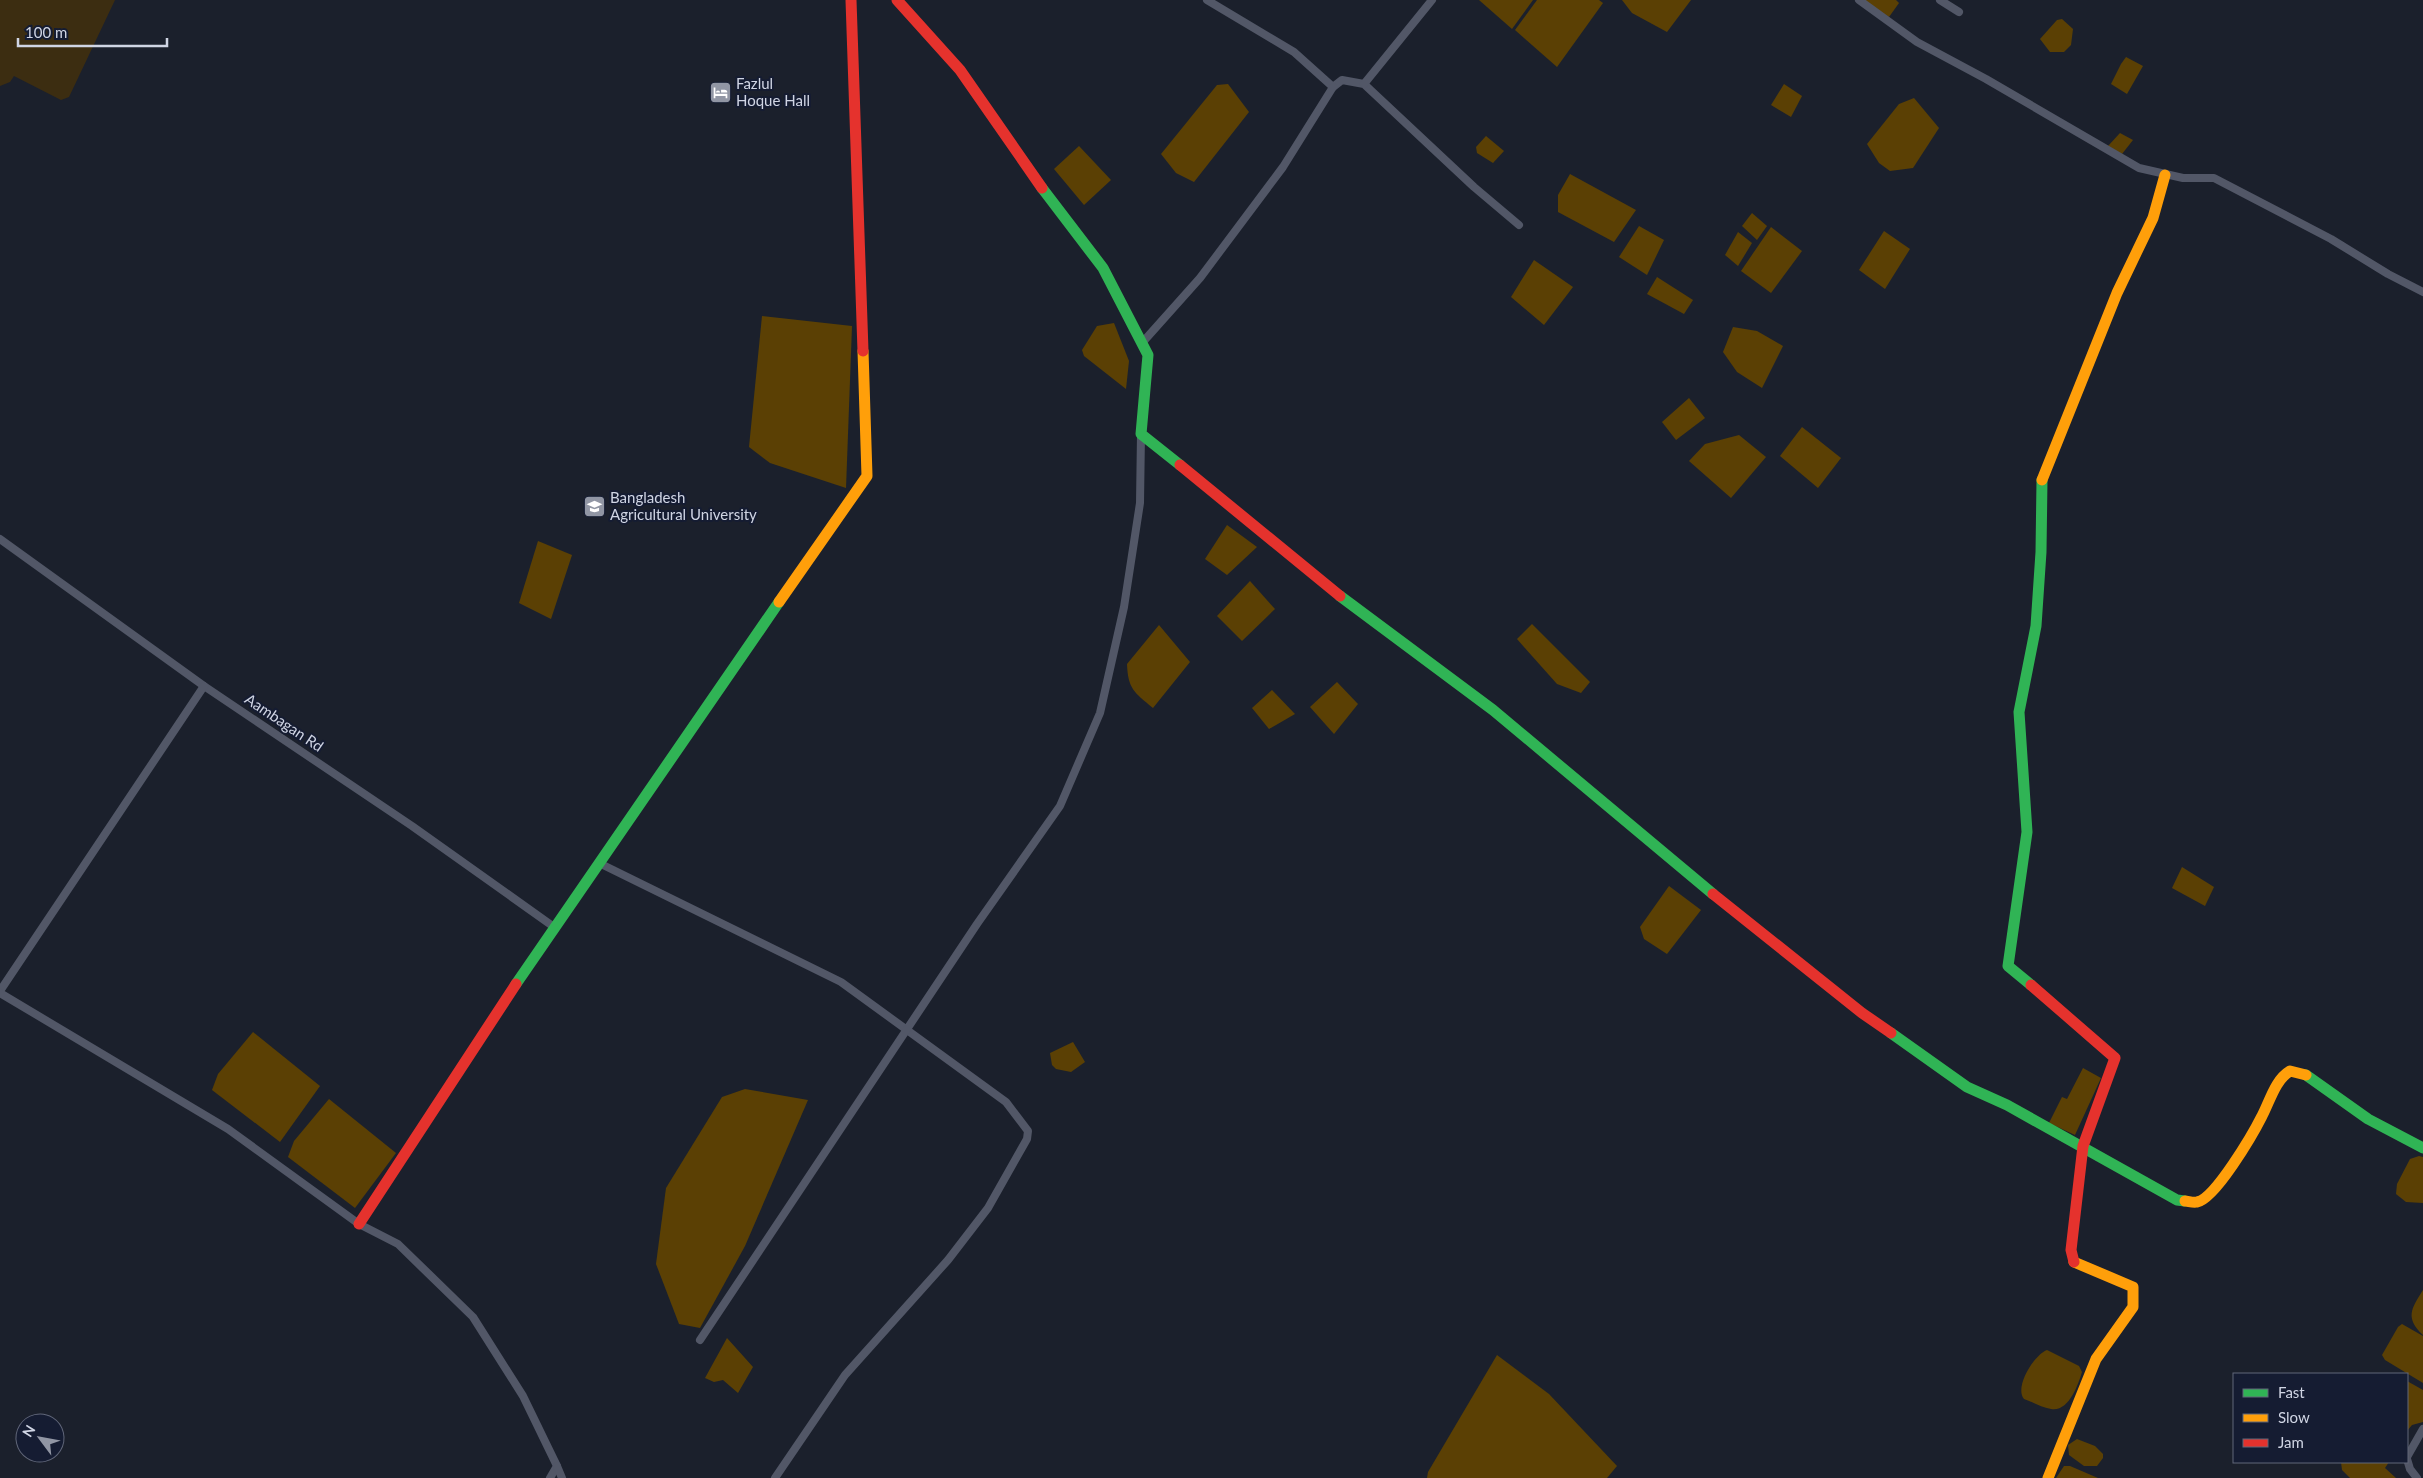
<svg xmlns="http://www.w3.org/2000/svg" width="2423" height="1478" font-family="Lato,sans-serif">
	<rect width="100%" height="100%" fill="#1b202c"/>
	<polygon fill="#3c2d11" points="0,0 115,0 69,97 61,100 14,76 10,82 0,86"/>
	<g fill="#5b4004">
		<polygon points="1479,0 1533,0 1512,29"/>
		<polygon points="1537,0 1599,0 1603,3 1557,67 1515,30"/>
		<polygon points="1622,0 1691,0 1667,32 1632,13"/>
		<polygon points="1866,0 1896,0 1899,3 1889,17 1866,3"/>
		<polygon points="2062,19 2073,29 2071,45 2064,52 2050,52 2040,39 2057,20"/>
		<polygon points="2126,57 2143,66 2127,94 2111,84 2121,64"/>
		<polygon points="1228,84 1249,112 1194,182 1176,173 1161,154 1217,85"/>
		<polygon points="1784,84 1802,96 1791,117 1771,105"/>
		<polygon points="1914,98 1939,128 1913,168 1890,171 1879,163 1867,144 1899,104"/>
		<polygon points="2120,133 2133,140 2122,154 2108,146"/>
		<polygon points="1486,136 1504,151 1493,163 1477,153 1476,147"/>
		<polygon points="1079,146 1111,180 1084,205 1054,169"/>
		<polygon points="1570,174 1636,210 1614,242 1558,212 1558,195"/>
		<polygon points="1752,213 1767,226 1757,240 1742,226"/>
		<polygon points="1639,226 1664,240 1647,275 1619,257"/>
		<polygon points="1771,227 1802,251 1771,293 1741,271"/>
		<polygon points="1884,231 1910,249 1885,289 1859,270"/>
		<polygon points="1738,232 1752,243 1738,266 1725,255"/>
		<polygon points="1534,260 1573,287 1544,325 1511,297"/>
		<polygon points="1657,277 1693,300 1684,314 1647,294"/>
		<polygon points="762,316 852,326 846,488 770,463 749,447"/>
		<polygon points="1114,323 1129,361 1126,389 1084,356 1082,350 1097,326"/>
		<polygon points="1733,327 1757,331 1783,346 1762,388 1737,372 1723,352"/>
		<polygon points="1689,398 1705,418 1676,440 1662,422"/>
		<polygon points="1802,427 1841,458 1818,488 1780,456"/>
		<polygon points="1739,435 1766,457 1731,498 1689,461 1705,444"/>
		<polygon points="1227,525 1257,547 1227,575 1205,559"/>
		<polygon points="538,541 572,555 551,619 519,603"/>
		<polygon points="1250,581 1275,609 1242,641 1217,616"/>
		<polygon points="1532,624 1590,682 1581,693 1557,684 1517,639"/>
		<path d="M1159 625 1190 662 1153 708C1134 692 1128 689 1127 664Z"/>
		<polygon points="1337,682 1358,704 1334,734 1310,707"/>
		<polygon points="1272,690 1295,714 1269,729 1252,708"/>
		<polygon points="2182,867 2214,887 2205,906 2172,888"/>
		<polygon points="1669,886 1701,910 1667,954 1644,939 1640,927"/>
		<polygon points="253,1032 320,1086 280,1142 212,1090 218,1074"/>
		<polygon points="1073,1042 1085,1062 1071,1072 1056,1069 1052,1065 1050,1053"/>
		<polygon points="2083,1068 2101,1078 2075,1135 2049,1123 2062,1097 2067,1099"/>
		<polygon points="745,1089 808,1100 745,1246 700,1328 679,1324 656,1264 666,1188 722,1097"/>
		<polygon points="329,1099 396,1153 355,1208 288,1157 294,1141"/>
		<polygon points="2419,1156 2423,1157 2423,1203 2406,1202 2396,1194 2397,1184 2410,1159"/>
		<path d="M2423 1290V1335C2405 1318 2411 1309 2423 1290Z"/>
		<polygon points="2402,1324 2423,1336 2423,1383 2385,1360 2382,1355 2398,1327"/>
		<polygon points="727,1338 753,1367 738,1393 723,1380 714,1382 705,1378"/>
		<path d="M2047 1350 2079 1366 2082 1372C2078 1385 2069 1412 2051 1409 2041 1407 2033 1402 2024 1399 2014 1387 2034 1355 2047 1350Z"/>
		<polygon points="1497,1355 1549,1394 1617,1466 1607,1478 1427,1478 1428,1472"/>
		<polygon points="2407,1381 2423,1390 2423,1422 2412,1425 2407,1431"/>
		<polygon points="2077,1439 2095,1446 2103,1454 2103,1458 2097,1466 2084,1466 2069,1455 2068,1445"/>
		<polygon points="2341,1462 2389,1462 2385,1468 2396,1478 2350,1478 2342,1470"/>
		<polygon points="2064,1466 2070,1466 2098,1478 2056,1478"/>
	</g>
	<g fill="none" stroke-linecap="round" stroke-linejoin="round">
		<g stroke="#525767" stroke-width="8">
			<polyline points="1207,0 1294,52 1333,87 1342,80 1364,84 1474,187 1519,225"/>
			<polyline points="1859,0 1917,42 1986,79 2139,168 2183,178 2214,178 2331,239 2388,274 2423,292"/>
			<polyline points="1940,0 1959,12"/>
			<polyline points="1364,84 1432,0"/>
			<polyline points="1142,343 1200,278 1283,167 1333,87"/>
			<polyline points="0,539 204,686 412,826 554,927"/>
			<polyline points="599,863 841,982 1006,1102 1028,1131 1027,1139 988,1208 948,1260 845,1375 775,1478"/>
			<polyline points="0,991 204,686"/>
			<polyline points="0,993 228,1129 359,1224 398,1244 473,1317 523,1396 557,1466 550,1478"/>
			<polyline points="700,1340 977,924 1060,806 1100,713 1124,607 1140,503 1141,434"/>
			<polyline points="2407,1457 2423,1429"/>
			<polyline points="2407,1459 2410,1469 2417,1478"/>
			<polyline points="557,1466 562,1478"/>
		</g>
		<g stroke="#30b455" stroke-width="11">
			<polyline points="1042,188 1103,268 1148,355 1141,434 1180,465"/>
			<polyline points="1340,596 1493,710 1713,894"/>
			<polyline points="516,984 779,602"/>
			<polyline points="2031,985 2008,966 2027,832 2019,712 2036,626 2041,552 2042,480"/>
			<polyline points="1891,1033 1967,1087 2007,1105 2177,1200 2185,1201"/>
			<polyline points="2306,1075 2368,1119 2423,1148"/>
		</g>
		<g stroke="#ff9f0a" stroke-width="11">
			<polyline points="2042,480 2117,293 2153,218 2165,175"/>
			<polyline points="779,602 867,476 863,351"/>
			<path d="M2185 1201C2188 1201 2193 1203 2197 1202 2215 1199 2253 1134 2262 1116 2270 1101 2275 1080 2290 1071L2306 1075"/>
			<polyline points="2048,1478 2096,1359 2133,1307 2133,1287 2074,1262"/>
		</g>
		<g stroke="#e5322d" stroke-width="11">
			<polyline points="851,0 863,351"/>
			<polyline points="897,0 960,70 1042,188"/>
			<polyline points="1180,465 1340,596"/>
			<polyline points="1713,894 1862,1013 1891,1033"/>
			<polyline points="2031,985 2115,1058 2083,1146 2071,1250 2074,1262"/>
			<polyline points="359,1224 516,984"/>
		</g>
	</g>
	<defs>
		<symbol id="hotel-square" viewBox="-11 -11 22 22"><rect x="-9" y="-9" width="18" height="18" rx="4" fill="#9196a4" stroke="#151c32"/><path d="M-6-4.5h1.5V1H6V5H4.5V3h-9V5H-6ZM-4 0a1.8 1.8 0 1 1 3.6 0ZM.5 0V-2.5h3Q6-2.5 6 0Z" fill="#fff"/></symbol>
		<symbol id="university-square" viewBox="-11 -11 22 22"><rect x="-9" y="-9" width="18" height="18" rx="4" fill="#9196a4" stroke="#151c32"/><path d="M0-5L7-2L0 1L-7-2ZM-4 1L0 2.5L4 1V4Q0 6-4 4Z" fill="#fff"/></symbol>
	</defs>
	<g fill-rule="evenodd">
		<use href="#hotel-square" x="708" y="80" width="25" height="25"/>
		<use href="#university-square" x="582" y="494" width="25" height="25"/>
	</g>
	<g text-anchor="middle" stroke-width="4" stroke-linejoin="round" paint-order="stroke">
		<g font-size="15" fill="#d0d5e4" stroke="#151c32" text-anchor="start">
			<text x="736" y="89">Fazlul<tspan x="736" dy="17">Hoque Hall</tspan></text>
			<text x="610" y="503">Bangladesh<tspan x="610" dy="17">Agricultural University</tspan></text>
		</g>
		<g font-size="15" fill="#d0d5e4" stroke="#151c32">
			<text transform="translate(284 723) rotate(34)" y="5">Aambagan Rd</text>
		</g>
	</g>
	<rect x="2233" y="1373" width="175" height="90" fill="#151c32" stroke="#606679"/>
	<rect x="2243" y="1389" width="25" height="8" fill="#30b455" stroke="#606679"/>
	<text x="2278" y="1398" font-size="15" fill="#d0d5e4">Fast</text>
	<rect x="2243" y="1414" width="25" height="8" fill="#ff9f0a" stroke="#606679"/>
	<text x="2278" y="1423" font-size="15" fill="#d0d5e4">Slow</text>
	<rect x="2243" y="1439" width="25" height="8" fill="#e5322d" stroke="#606679"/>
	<text x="2278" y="1448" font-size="15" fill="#d0d5e4">Jam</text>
	<g transform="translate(40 1438) rotate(302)"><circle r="24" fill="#151c32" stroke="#606679"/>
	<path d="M0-4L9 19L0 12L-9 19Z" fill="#9196a4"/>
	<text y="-8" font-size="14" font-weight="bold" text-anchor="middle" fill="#d0d5e4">N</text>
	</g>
	<path d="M18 38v8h149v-8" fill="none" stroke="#d0d5e4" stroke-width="2.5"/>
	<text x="25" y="38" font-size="15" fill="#d0d5e4" stroke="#151c32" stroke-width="4" paint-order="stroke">100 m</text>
</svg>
